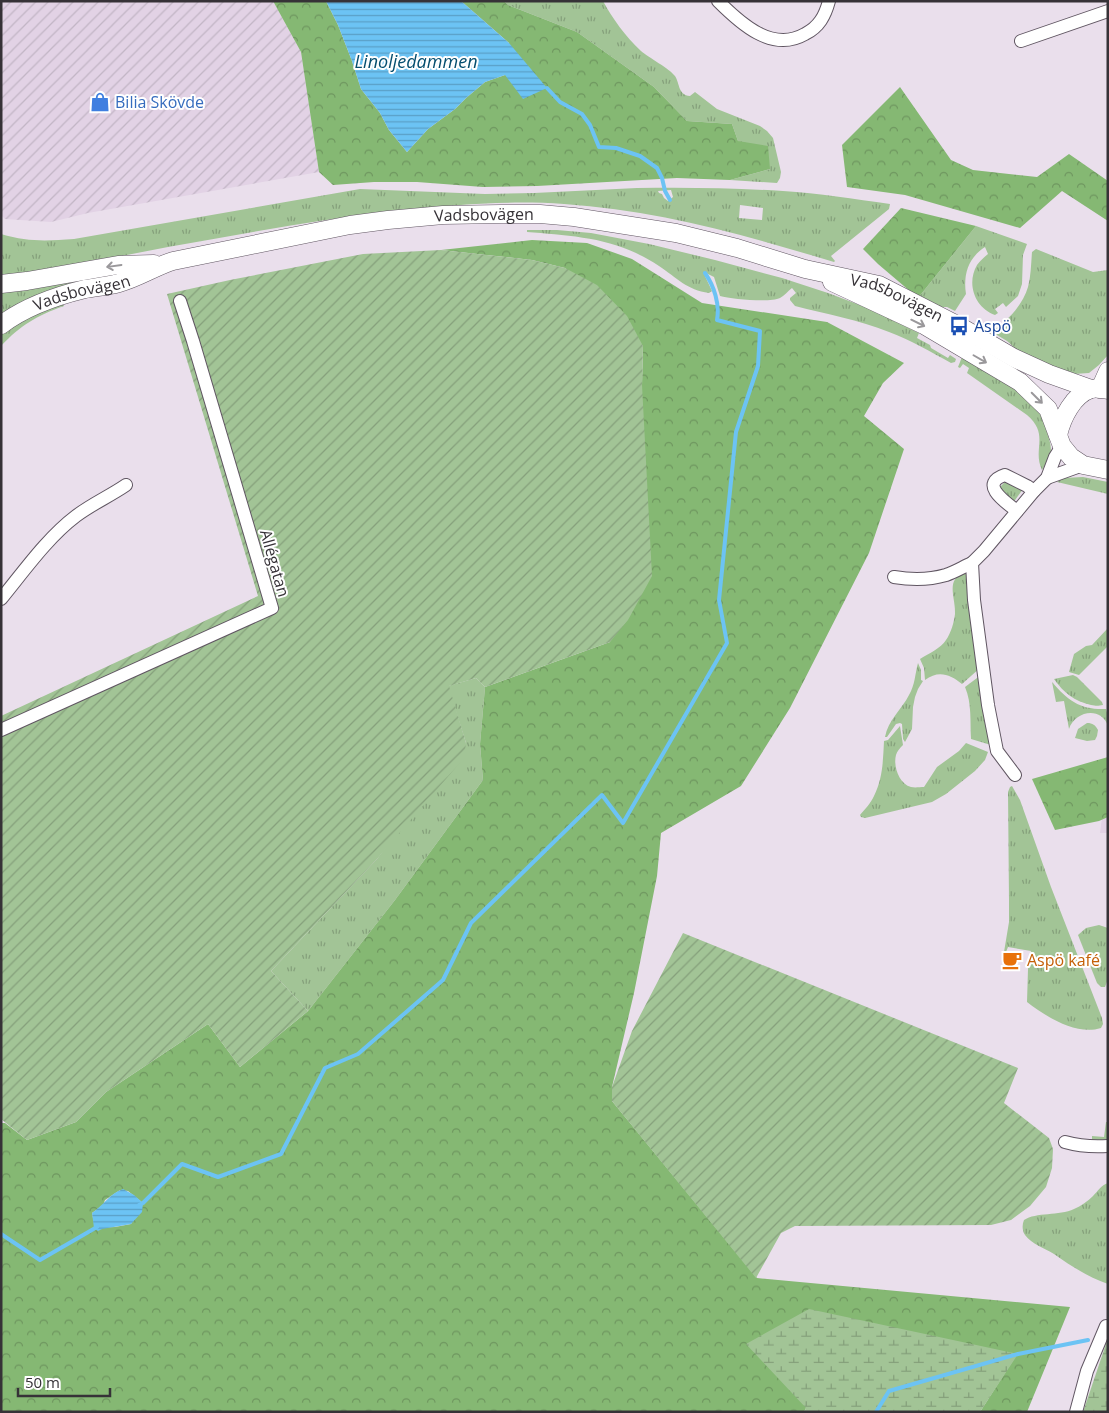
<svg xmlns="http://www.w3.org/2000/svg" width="1109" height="1413" font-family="'Open Sans',sans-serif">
	<defs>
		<pattern id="industrial-furrows" width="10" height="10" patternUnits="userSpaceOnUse" patternTransform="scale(1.25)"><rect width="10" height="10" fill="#e2d2e5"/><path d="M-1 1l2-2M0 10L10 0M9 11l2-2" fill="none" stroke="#c2b5c5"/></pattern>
		<pattern id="grass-tufts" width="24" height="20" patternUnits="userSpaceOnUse" patternTransform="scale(1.25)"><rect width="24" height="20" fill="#a2c496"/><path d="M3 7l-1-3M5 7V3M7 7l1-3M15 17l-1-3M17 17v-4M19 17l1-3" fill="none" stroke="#85a07b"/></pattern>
		<pattern id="forest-crowns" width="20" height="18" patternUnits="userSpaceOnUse" patternTransform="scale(1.25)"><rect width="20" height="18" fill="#85b873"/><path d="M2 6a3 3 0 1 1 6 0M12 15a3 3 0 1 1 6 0" fill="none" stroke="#6e965f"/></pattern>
		<pattern id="wetland-marsh" width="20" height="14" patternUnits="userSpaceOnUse" patternTransform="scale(1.25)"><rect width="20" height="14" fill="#a2c496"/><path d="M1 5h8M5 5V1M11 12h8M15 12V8" fill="none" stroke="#85a07b"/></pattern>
		<pattern id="garden-furrows" width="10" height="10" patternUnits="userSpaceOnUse" patternTransform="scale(1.25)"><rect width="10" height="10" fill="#a2c496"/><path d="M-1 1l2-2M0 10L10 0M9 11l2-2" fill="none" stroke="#85a07b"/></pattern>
		<pattern id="water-rules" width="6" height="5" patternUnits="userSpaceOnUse" patternTransform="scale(1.25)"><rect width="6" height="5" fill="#6cc3f4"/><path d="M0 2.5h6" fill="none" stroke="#5a9fc6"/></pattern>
	</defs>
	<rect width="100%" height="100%" fill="#eadfec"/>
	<polygon fill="#e2d2e5" points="1105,796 1108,796 1108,833 1100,833"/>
	<polygon fill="url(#industrial-furrows)" points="1,1 273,1 301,52 319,172 88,213 51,222 5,219 1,215"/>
	<g fill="url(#grass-tufts)" fill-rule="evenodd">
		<path d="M504 1H603C612 18 626 37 641 51 648 57 670 69 675 76 680 84 678 95 690 96L695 92 717 109 760 126 767 131 773 138 781 172 780 178 777 183 730 180 770 169 738 141 732 124 687 121 654 87 577 32 508 5Z"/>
		<path d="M637 188C686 187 735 188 783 191 819 193 854 199 890 204L889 209 831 256 835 261 834 262C745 235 657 210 564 204 508 200 451 205 395 211 319 219 244 234 168 247 113 258 57 268 1 277V234C28 242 46 241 74 239L360 189 485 194 534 193ZM671 190 673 197 668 201 664 198 662 194 659 193 658 191ZM740 205 763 208 762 220 739 218Z"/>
		<path d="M976 226 1027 244 1023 255 1022 284 1018 296 1006 307 1003 303 995 309 998 313 995 315C975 308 966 284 977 265 980 261 984 257 988 254L985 247C968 258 963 275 966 294L955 311 947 307H939L918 298Z"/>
		<path d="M527 230H557L591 233 649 244 715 260 782 278 828 293 865 307 919 333 917 338 930 345 931 348 948 358 950 355 956 359 955 362 951 363C931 352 911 340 889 332 859 320 826 314 795 306L790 300V298L796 293 792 288C788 291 784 296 780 298 770 303 731 299 720 296L714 277 706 273 705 276 712 291 709 293C687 290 677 278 659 266 652 261 644 257 636 253 603 237 563 235 527 232Z"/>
		<path d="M1036 249 1093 272 1108 270V355L1099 365 1089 373 1074 374 1058 370 1023 355 1007 341 992 332C1007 321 1023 305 1028 287 1031 276 1031 264 1032 252Z"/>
		<polygon points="120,272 120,276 1,318 1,293"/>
		<path d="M63 303 64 306C36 316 21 325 1 346V333L41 311Z"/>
		<path d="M962 357C984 370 1027 392 1040 413 1044 420 1046 428 1048 435 1053 452 1052 455 1042 470 1032 449 1050 435 1027 415L967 373 969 368 963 364 960 368 958 367Z"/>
		<polygon points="1083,477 1108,482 1108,494 1057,482 1063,478"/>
		<polygon points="1006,481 1023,489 1013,503 1005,497 1000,487"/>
		<path d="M961 574H966L969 577 980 668 962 684C950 674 938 670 925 680L924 668 920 659C928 654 941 648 946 640 951 633 954 622 955 614 956 599 946 582 961 574Z"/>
		<polygon points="1108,628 1108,646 1079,675 1069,672 1074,654 1086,646 1092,645"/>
		<path d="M918 663 921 670V680L923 681 918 689 915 697 913 707 912 729 905 742 903 739 902 724 900 723 896 724 887 737H885C888 720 902 709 909 695 915 685 915 674 918 663Z"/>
		<path d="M981 675 991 745 971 739C970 722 972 703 965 687Z"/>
		<path d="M1073 675 1077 677 1102 702 1103 705C1098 706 1096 706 1091 705 1074 701 1064 693 1054 679Z"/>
		<polygon points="476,678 485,687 480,744 483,780 395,900 308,1011 271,971 377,859 466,743 448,686"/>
		<path d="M1052 682C1068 701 1081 710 1106 709L1108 716V726C1101 706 1075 711 1069 729L1064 701 1056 702Z"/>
		<path d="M1087 723C1093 723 1095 725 1098 730L1097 736 1095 740 1087 741 1075 738 1078 729Z"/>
		<path d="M900 726 903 745C900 748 897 751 896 755 893 766 899 784 911 787 915 788 920 787 924 787L937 767 959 751 966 743 988 752 985 760 975 771 946 794 932 802 865 818 861 817 860 815C865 809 871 803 874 796 883 778 883 760 884 741L888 740Z"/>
		<path d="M1012 786 1020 800 1051 887 1102 1018 1103 1024 1101 1028C1076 1036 1045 1016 1027 1002L1028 969 1031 951 1008 947 1006 952H1004L1009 922V901L1008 792 1010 787Z"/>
		<polygon points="1099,925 1108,928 1108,979 1105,987 1101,987 1097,983 1078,935 1086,928"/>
		<polygon points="1106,1122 1108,1122 1108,1144 1092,1142 1092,1136 1104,1137"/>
		<path d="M1108 1183V1284C1088 1277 1071 1266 1054 1254 1044 1248 1032 1244 1025 1235 1022 1230 1022 1225 1024 1220 1036 1212 1059 1216 1074 1209 1081 1206 1088 1201 1093 1196 1098 1191 1101 1185 1108 1183Z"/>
	</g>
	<g fill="url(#forest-crowns)" fill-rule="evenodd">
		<polygon points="273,1 326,1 338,25 352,61 361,89 380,113 389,130 407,152 428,129 455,109 466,98 485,82 505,75 509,43 461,1 504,1 508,5 577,32 654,87 687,121 732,124 738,141 768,146 770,169 730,180 677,178 537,186 483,187 417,182 374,182 333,185 319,172 301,52"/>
		<polygon points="900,87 951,160 973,170 1037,177 1069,154 1108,181 1108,221 1062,191 1020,228 905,195 847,187 842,145"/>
		<polygon points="901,208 976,226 918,298 878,264 863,249"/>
		<path d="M532 240 587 243 632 259 702 303 827 322 904 363 883 383 864 416 904 449 869 553 790 708 741 786 661 833 657 876 634 993 612 1087V1101L757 1278 1070 1307 1027 1412H980L1017 1354 806 1408 804 1412H1V1123H5L27 1140 76 1122 106 1092 208 1024 240 1067 308 1011 395 900 483 780 480 744 485 687 610 642 642 385 643 346 565 268 532 260 441 250ZM120 1190 128 1191 143 1203 131 1224 115 1227 95 1228 92 1213 103 1205 105 1200Z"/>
		<polygon points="1108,757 1108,817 1099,821 1055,830 1032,779"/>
	</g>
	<g fill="url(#wetland-marsh)">
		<polygon points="809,1309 1018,1354 980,1412 804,1412 806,1408 746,1344"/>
		<polygon points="1108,1338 1108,1412 1083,1412"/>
	</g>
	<g fill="url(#garden-furrows)">
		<polygon points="441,250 532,260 565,268 597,285 627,316 643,346 642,385 652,576 628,620 610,642 485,687 476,678 449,686 466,743 464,758 377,859 271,971 308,1011 240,1067 208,1024 106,1092 76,1122 27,1140 1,1119 1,716 258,596 167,294 230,280 363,254"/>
		<polygon points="683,933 1018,1068 1004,1103 1049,1138 1053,1149 1052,1168 1046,1187 1030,1206 1011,1220 991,1225 795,1226 781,1233 756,1278 612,1101 612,1087 632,1031"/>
	</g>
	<g fill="url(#water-rules)">
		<polygon points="326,1 461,1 509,43 547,88 523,99 505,75 485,82 466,98 455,109 428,129 407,152 389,130 380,113 361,89 352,61 338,25"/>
		<path d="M123 1189 134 1195 143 1203 142 1212 131 1224 102 1229 98 1231 94 1228 92 1213C103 1206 110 1193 123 1189Z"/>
	</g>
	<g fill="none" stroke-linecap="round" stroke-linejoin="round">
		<g stroke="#6cc3f4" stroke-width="4">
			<polyline points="547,88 560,102 582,114 590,125 599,147 616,148 640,156 657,168 662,178 665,191 670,200"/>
			<path d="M139 1205 143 1203 182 1164 218 1177 281 1154 325 1068 358 1054 443 980 471 923 602 795 623 823 727 643 719 600 736 432 758 366 760 331 717 320C720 304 714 286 705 273"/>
			<polyline points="1,1234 40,1260 97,1227"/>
			<polyline points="876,1412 889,1391 1018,1354 1088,1340"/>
		</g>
		<defs>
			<g id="street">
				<path d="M718 1C740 23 772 53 805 34 819 27 825 16 829 1"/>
				<polyline points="1021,41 1108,11"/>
				<polyline points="1047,478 1083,465"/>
				<path d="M1017 511C1008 504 977 484 1005 475L1027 486 1034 491"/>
				<path d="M894 577C912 580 929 580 946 575 955 572 963 567 972 563"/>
				<path d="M1 599C24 571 47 538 76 516 92 504 110 496 126 485"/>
				<polyline points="1,730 272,608 193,341 180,301"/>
				<polyline points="1015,775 997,751 988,705 974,600 972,563 984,551 1034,491 1047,478 1055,457 1062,446"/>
				<path d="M1065 1142C1079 1146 1093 1147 1108 1146"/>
				<polyline points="1076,1412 1087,1371 1106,1326"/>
			</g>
			<g id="secondary">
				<polyline points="832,282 924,325 1020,382 1048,409 1062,446 1071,457 1083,465 1108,470"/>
				<polyline points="1,284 27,281 118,265 154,264"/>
				<path id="s1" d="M1 325C26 306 56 296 85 289 97 287 108 286 119 283 138 278 154 267 173 261L350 225 388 220 443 215 501 214H540L574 217 676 233 737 248 805 269 879 285 959 326 1014 358 1049 374 1091 389"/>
				<polyline points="1100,389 1108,371"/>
				<path d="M1058 435C1062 418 1073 395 1091 389 1096 388 1103 389 1108 390"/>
			</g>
		</defs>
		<use href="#street" stroke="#605662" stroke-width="14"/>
		<use href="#secondary" stroke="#605662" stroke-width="19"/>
		<use href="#street" stroke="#fff" stroke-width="12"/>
		<use href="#secondary" stroke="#fff" stroke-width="18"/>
	</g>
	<defs><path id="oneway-shaft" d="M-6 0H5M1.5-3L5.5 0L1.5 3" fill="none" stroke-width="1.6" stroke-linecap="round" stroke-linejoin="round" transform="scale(1.25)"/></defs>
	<g stroke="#9a989b">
		<use href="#oneway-shaft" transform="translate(114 266) rotate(172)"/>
		<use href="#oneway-shaft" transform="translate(918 323) rotate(26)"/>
		<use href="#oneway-shaft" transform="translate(980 359) rotate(30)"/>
		<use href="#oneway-shaft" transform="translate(1037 398) rotate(45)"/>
	</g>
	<defs>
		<symbol id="shop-bare" viewBox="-9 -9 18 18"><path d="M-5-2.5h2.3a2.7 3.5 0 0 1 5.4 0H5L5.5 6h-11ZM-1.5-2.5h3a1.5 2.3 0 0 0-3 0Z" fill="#3f7fe0" stroke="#fff" stroke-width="2.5" paint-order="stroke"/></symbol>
		<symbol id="bus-bare" viewBox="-9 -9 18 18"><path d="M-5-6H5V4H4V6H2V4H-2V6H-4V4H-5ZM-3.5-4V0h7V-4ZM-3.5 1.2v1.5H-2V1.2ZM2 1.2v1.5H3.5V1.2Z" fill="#1a4fb4" stroke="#fff" stroke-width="2.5" paint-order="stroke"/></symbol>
		<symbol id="cafe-bare" viewBox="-9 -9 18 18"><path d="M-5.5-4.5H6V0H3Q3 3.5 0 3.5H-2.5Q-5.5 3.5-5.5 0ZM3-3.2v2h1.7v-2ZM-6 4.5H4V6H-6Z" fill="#e8710a" stroke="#fff" stroke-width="2.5" paint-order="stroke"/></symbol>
	</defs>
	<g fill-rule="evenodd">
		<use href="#shop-bare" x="86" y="88" width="28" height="28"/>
		<use href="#bus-bare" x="945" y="312" width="28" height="28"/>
		<use href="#cafe-bare" x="998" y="946" width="28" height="28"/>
	</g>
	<g text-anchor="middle" stroke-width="4" stroke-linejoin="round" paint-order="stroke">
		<g font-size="16" fill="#366cbe" stroke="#fff" text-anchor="start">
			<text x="115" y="108">Bilia Skövde</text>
		</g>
		<g font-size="16" fill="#363237" stroke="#fff">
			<text dy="6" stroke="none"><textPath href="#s1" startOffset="500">Vadsbovägen</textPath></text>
			<text dy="6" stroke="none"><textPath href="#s1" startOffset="88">Vadsbovägen</textPath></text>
			<text dy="6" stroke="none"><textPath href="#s1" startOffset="924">Vadsbovägen</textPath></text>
			<text transform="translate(275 563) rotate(74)" y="6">Allégatan</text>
		</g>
		<g font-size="16" fill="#164399" stroke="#fff" text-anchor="start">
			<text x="974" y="332">Aspö</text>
		</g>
		<g font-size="16" fill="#c56008" stroke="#fff" text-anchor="start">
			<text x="1027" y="966">Aspö kafé</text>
		</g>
		<g font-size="18" font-style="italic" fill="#054e6f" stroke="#fff">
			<text x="416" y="68">Linoljedammen</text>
		</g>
	</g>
	<rect width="1109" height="1413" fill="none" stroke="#363237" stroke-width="5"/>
	<path d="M18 1388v8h92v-8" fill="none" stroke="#363237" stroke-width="2.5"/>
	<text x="25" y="1388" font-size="15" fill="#363237" stroke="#ffffff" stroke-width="4" paint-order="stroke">50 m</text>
</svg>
